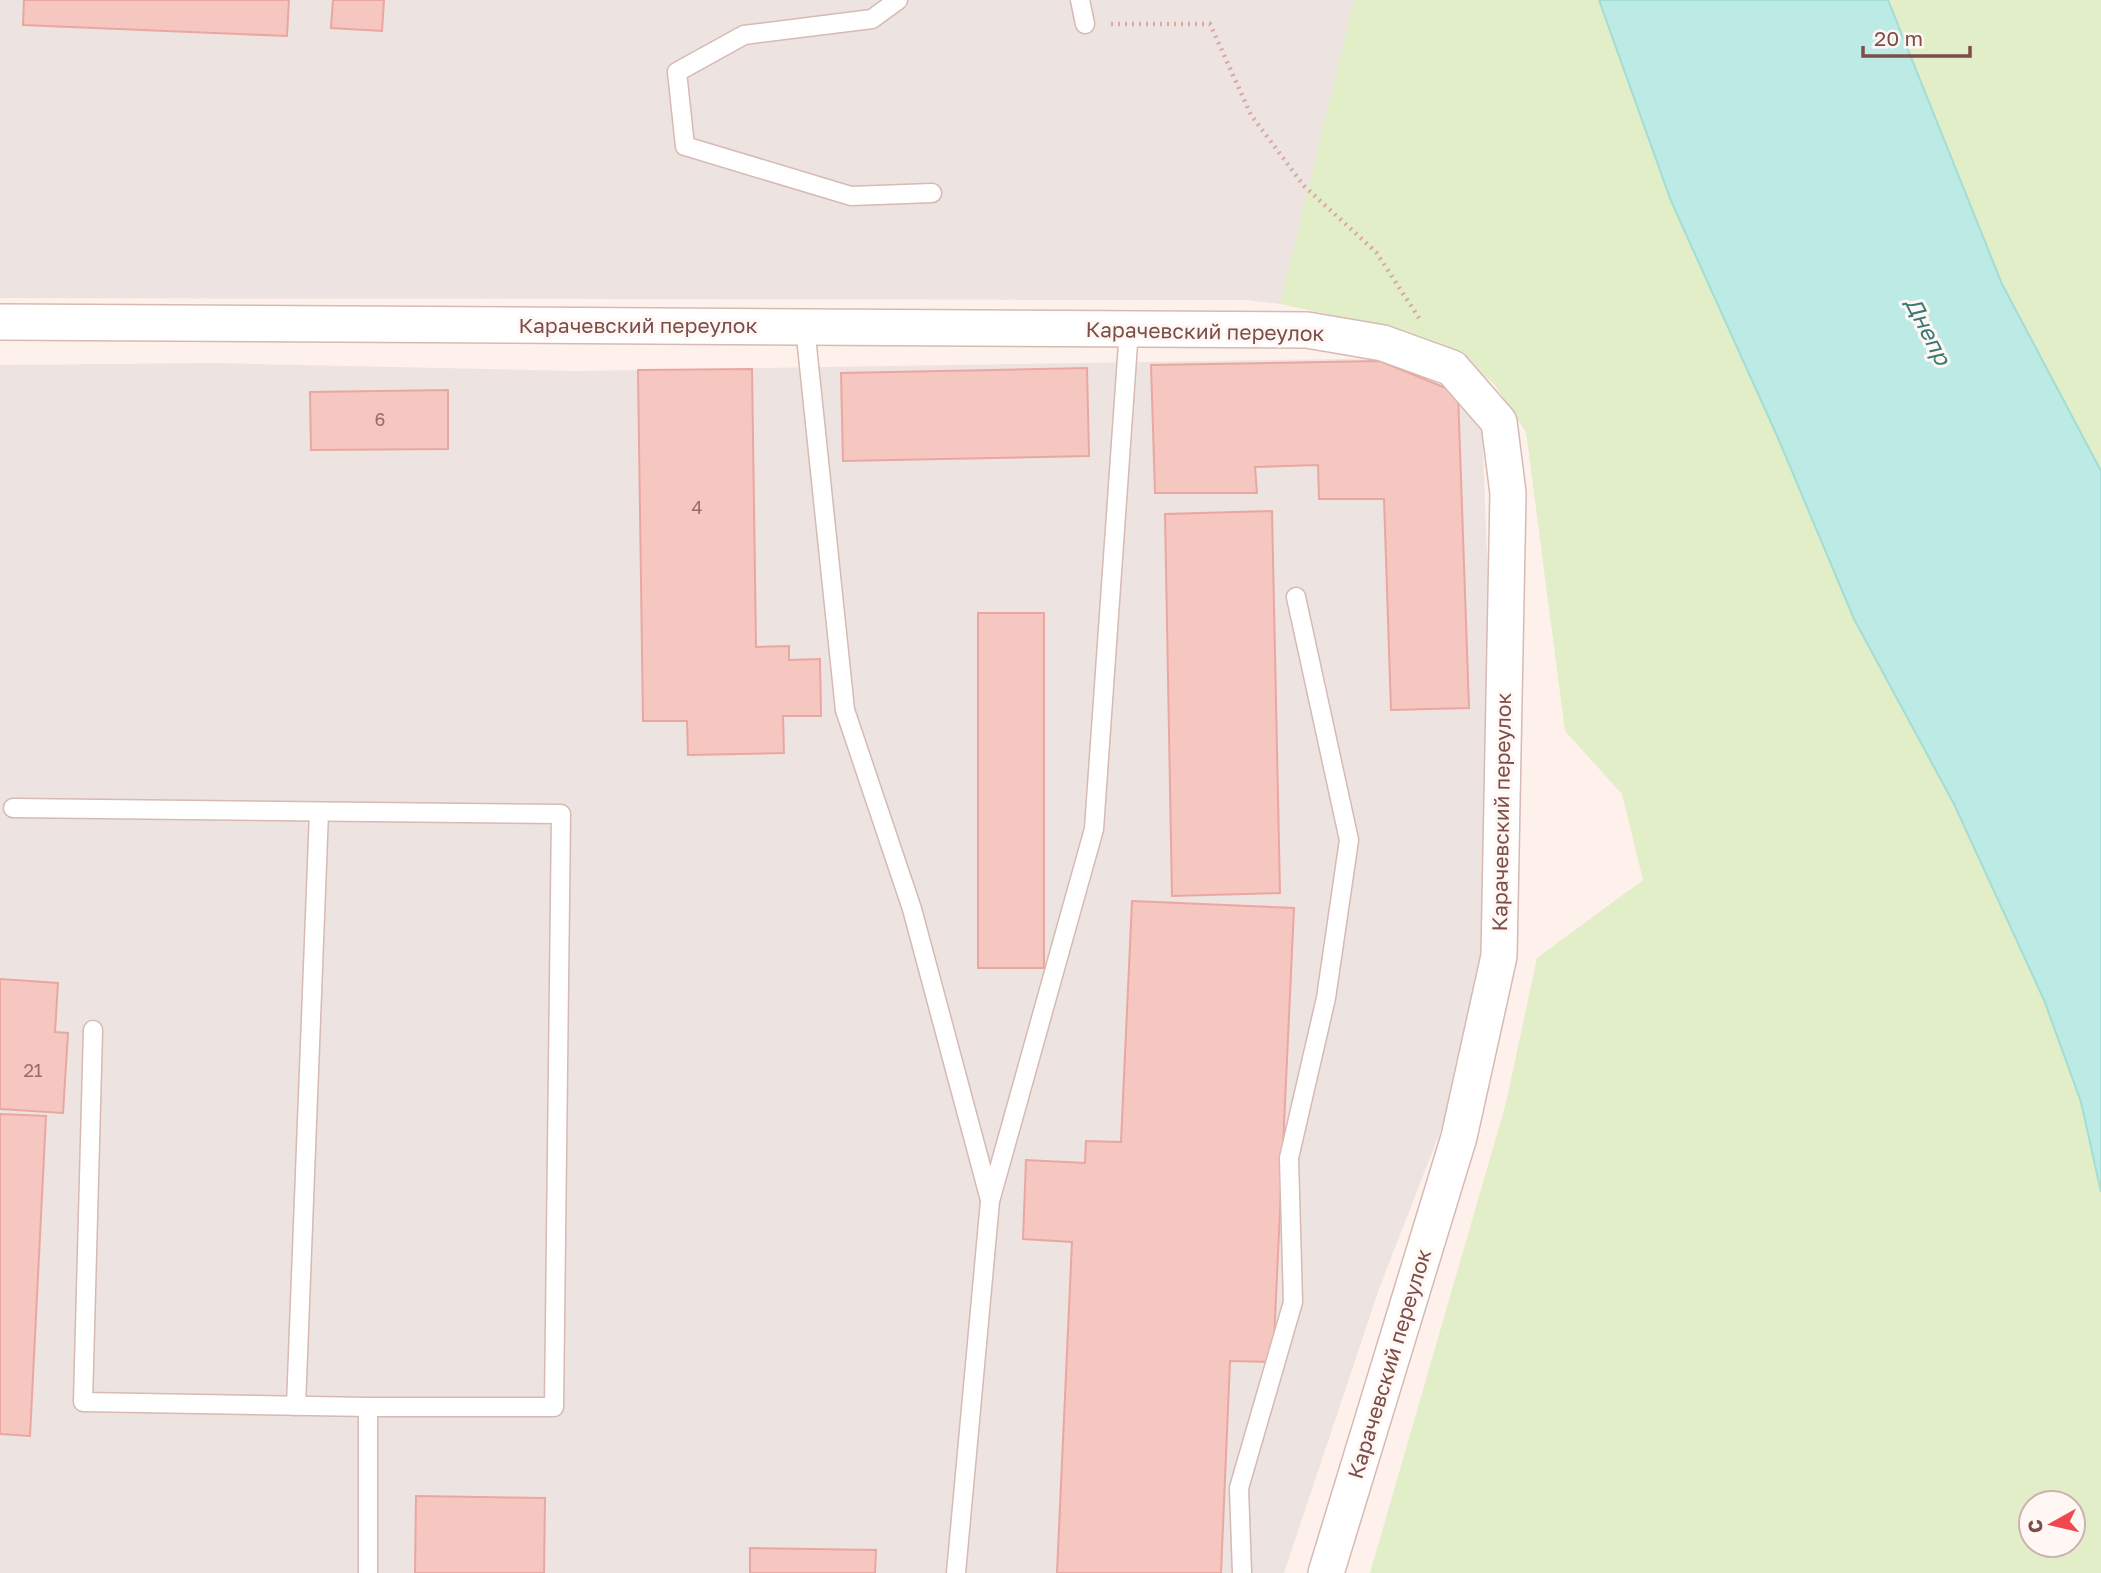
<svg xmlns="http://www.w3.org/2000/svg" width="2101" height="1573" font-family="'Golos Text',sans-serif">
	<rect width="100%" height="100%" fill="#fef1eb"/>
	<g fill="#ede3e0">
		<polygon points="0,0 1354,0 1280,304 1246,300 0,298"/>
		<polygon points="1403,358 1482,426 1502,933 1487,1011 1379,1289 1284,1573 0,1573 0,365 213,363 576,371"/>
	</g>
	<g fill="#e1eec7" fill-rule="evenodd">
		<path d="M1354 0H1599L1671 201 1778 438 1854 619 1954 804 2044 1000 2081 1102 2101 1192V1573H1370L1506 1103 1537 958 1643 880 1622 794 1565 731 1526 432 1494 384 1452 350 1393 328 1280 304ZM2031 1503H2073V1545H2031Z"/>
		<polygon points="1888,0 2101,0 2101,471 2002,284"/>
	</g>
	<polygon fill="#bceae4" stroke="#a2ddd6" stroke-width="2" points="1599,0 1888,0 2002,284 2101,471 2101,1192 2081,1102 2044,1000 1954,804 1854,619 1778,438 1671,201"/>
	<g fill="#f6c7c0" stroke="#eaa79f" stroke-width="2">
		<polygon points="24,0 289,0 287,36 23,25"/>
		<polygon points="333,0 384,0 382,31 331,28"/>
		<polygon points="1380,361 1458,393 1469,708 1391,710 1384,499 1319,499 1318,465 1255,467 1257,493 1155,493 1151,365"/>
		<polygon points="1087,368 1089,456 843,461 841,373"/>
		<polygon points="752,369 756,647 789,646 789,660 820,659 821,716 783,716 784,753 688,755 687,721 643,721 638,370"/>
		<polygon points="448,390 448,449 311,450 310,392"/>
		<polygon points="1272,511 1280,893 1172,896 1165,514"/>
		<rect x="978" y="613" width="66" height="355"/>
		<polygon points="1132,901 1294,908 1273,1362 1230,1361 1221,1573 1057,1573 1072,1242 1023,1239 1026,1160 1085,1163 1086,1141 1121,1142"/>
		<polygon points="0,979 58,983 55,1032 68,1033 63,1113 0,1109"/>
		<polygon points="0,1114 46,1116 30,1436 0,1434"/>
		<polygon points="416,1496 545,1498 544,1573 415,1573"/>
		<polygon points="750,1548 876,1550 875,1573 750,1573"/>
	</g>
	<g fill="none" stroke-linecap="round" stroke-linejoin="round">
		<defs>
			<g id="lane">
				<polyline points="898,0 872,19 744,35 677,72 685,146 851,196 932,193"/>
				<polyline points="1080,0 1085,24"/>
				<polyline points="805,327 845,710 912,909 990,1200"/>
				<polyline points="13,808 561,814 554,1407 368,1407 83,1402 93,1030"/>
				<polyline points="296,1406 319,812"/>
				<polyline points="368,1407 368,1573"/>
				<polyline points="956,1573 990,1201 1094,829 1129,329"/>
				<polyline points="1242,1573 1239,1488 1293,1302 1289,1158 1326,998 1349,840 1296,597"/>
			</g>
			<polyline id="street" points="0,322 1307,330 1383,343 1452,368 1499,422 1508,493 1499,956 1459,1137 1326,1573"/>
		</defs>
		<use href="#lane" stroke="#d6bab3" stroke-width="21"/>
		<use href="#street" stroke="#d6bab3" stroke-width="38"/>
		<polyline stroke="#dca8a2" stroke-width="4.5" stroke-dasharray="2 5" stroke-linecap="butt" points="1111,24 1210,24 1251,115 1304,186 1376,252 1419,318"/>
		<use href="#lane" stroke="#fff" stroke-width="18"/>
		<use href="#street" stroke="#fff" stroke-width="35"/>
	</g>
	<g text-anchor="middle" stroke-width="6" stroke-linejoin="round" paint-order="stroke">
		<g font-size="18" fill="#9a6c68">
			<text x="380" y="426">6</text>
			<text x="697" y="514">4</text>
			<text x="33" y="1077">21</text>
		</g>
		<g font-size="21" fill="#7c4e4a" stroke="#fff7f3">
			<text x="638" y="333">Карачевский переулок</text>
			<text transform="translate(1205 332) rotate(1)" y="7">Карачевский переулок</text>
			<text transform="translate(1502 812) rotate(-89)" y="7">Карачевский переулок</text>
			<text transform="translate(1390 1364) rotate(-73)" y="7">Карачевский переулок</text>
		</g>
		<g font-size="23" font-style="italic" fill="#397a73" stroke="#fff7f3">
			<text transform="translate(1928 331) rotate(63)" y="8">Днепр</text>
		</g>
	</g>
	<g transform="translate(2052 1524) rotate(262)"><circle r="33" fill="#fff7f3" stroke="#cbb3af" stroke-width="2"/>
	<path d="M0-5L12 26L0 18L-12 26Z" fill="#f04850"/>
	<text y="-10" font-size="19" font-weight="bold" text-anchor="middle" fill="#7c4e4a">С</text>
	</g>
	<path d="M1863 46v10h107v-10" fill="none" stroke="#7c4e4a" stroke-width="3.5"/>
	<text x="1874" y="46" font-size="21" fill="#7c4e4a" stroke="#fff7f3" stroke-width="5" paint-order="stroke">20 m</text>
</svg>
